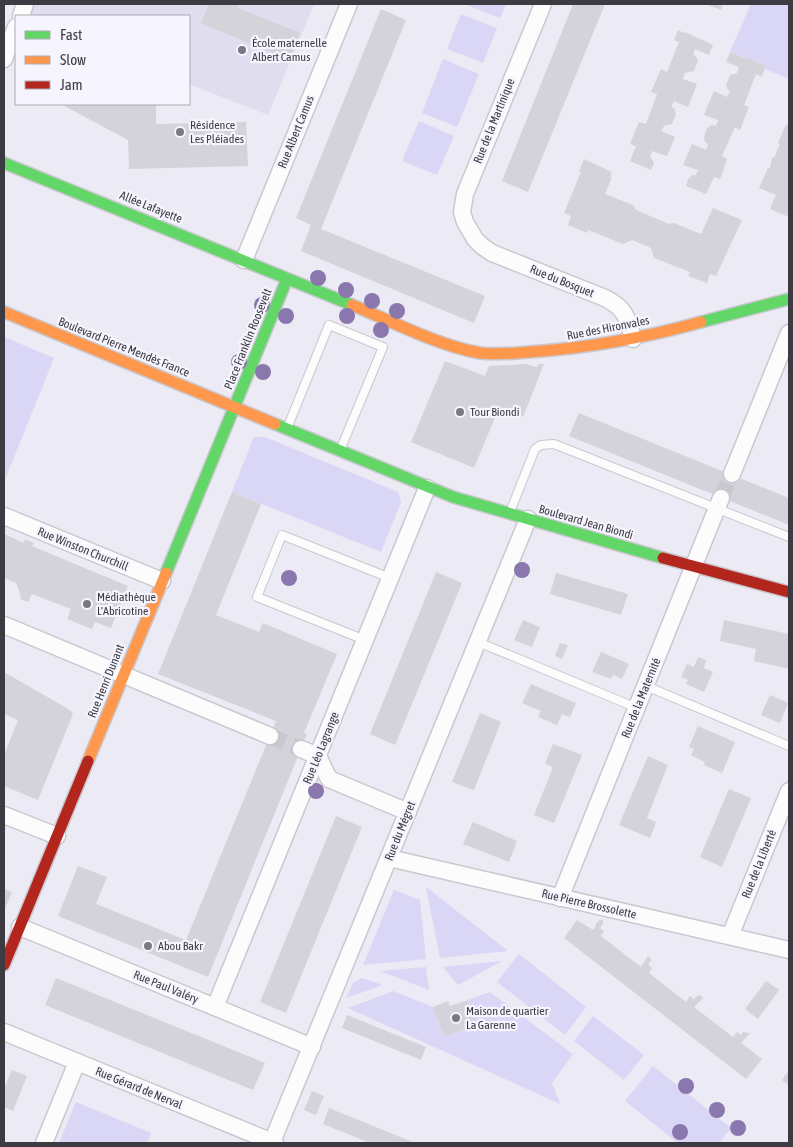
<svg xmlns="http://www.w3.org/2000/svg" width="793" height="1147" font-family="'Asap Condensed',sans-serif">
	<rect width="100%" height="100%" fill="#eceaf4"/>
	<polygon fill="#dfddee" points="33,4 314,4 268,115 189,84 189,16 28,16"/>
	<g fill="#dad6f5">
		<polygon points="464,4 506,4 500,18"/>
		<polygon points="751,4 789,4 789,79 765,69 766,66 759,64 760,63 730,52"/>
		<polygon points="461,14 497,28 483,63 447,49"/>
		<polygon points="443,59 479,74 457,127 422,113"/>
		<polygon points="419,121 454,136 437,175 402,161"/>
		<polygon points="4,337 54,358 4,482"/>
		<polygon points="254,437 265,437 398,492 401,502 381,552 232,492"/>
		<polygon points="426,887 508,951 440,958"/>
		<polygon points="394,890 420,900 426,959 363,965"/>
		<polygon points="519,954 586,1007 565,1035 497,982"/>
		<polygon points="502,961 458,985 443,967"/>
		<polygon points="426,967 429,990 380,971"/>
		<polygon points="362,978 383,985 346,998 353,983"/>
		<polygon points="393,991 433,1007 444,1036 477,1025 468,1000 490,992 573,1054 552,1083 560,1104 348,1008"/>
		<polygon points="593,1016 644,1055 624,1080 574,1041"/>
		<polygon points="653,1066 731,1128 719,1143 678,1143 625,1101"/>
		<polygon points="76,1102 151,1133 147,1143 59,1143"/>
	</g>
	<g fill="#d4d3da">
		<polygon points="209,4 239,4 238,8 300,33 289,60 201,23"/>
		<polygon points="573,4 605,4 528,192 502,181"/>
		<polygon points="705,4 723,4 721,10"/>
		<polygon points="381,9 406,20 321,229 485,296 474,323 301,251 311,225 296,218"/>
		<polygon points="678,30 684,33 685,32 713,45 709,55 695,49 693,55 696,56 698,61 694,71 685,73 683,79 697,84 688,107 674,101 671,107 674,108 676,115 672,124 664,126 661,131 675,137 667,156 652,151 650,158 652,159 654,163 651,170 630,161 636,146 630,144 639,122 646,124 657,94 651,92 661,69 667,72 679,42 674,40"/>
		<polygon points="730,52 745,58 745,57 766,66 762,77 756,74 744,105 749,107 740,130 735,127 722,156 727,159 721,177 719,179 714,177 706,194 686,186 688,179 692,175 695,176 698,170 683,165 692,144 706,150 708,144 705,142 704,137 707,128 712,125 716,126 718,120 704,115 714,91 727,97 730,91 728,90 726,85 730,75 737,73 739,67 726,62"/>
		<polygon points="61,104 154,104 156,105 156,124 246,122 248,166 129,169 128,140"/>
		<polygon points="786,124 789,126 789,217 770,209 776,195 759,188 768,168 770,169 772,157 774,158 780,144 778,143"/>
		<polygon points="584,159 612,172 610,177 612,177 605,194 633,205 636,210 669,224 674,223 701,234 713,208 742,220 716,276 710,274 707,283 688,276 690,272 654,258 651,248 632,240 623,244 588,230 587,233 568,225 571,216 564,213 581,172 579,171"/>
		<polygon points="445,361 485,376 489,366 527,364 536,367 539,364 544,364 523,417 499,408 474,468 411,442"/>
		<polygon points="579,413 789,498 789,525 569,436"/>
		<polygon points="232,492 261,504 216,615 259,632 263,623 337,654 304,733 307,734 208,977 58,916 78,866 107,877 96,904 186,940 276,721 158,674"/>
		<polygon points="4,534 24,543 25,539 34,543 32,546 128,586 111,628 95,622 92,629 67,619 71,609 32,594 28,602 20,599 21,596 16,583 4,578"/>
		<polygon points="436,572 462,583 395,745 370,734"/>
		<polygon points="556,573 628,594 621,615 550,594"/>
		<polygon points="523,620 540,627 532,647 514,640"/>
		<polygon points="724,620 789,634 789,669 754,661 756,649 720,641"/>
		<polygon points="560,643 568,645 562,659 555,656"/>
		<polygon points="601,652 629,664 622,679 613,675 611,679 592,672"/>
		<polygon points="698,657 706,660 704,668 713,672 704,692 686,684 688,680 681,677 687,664 694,667"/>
		<polygon points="4,672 70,710 73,714 38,800 4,786 4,755 18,720 4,714"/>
		<polygon points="531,684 576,703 570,717 562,714 557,725 538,717 541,711 522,703"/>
		<polygon points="770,695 788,703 780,723 761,715"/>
		<polygon points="480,713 501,722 474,790 452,782"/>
		<polygon points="698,726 735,742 722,773 704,765 705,762 691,755 694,749 689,747"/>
		<polygon points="553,744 582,755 554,823 534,815 553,767 545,764"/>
		<polygon points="648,756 668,765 647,818 656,822 650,838 619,825"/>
		<polygon points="729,789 751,798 722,867 700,857"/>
		<polygon points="336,816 362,827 286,1013 260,1002"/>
		<polygon points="473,822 517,841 509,862 463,844"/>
		<polygon points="4,889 12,892 4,911"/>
		<polygon points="600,919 603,921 603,924 600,928 604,931 601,936 641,967 648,956 650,957 651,961 648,964 652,968 649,973 686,1002 690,996 694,999 697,996 700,995 703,998 694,1007 733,1037 737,1032 741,1035 743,1032 750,1033 741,1043 762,1059 746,1079 564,938 577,920 593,930 596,926 595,925"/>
		<polygon points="56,978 265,1063 253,1090 45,1005"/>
		<polygon points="766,981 779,990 758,1019 745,1009"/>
		<polygon points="468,1000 477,1025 444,1036 433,1007 448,1001 450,1006"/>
		<polygon points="347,1015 426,1047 421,1060 342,1028"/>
		<polygon points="12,1070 27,1076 13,1111 4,1107 4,1089"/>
		<polygon points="789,1070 789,1085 782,1080"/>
		<polygon points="312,1091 324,1096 316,1115 304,1110"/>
		<polygon points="329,1108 415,1143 370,1143 323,1124"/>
	</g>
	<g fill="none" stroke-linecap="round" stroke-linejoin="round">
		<g stroke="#c9c7d0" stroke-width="16" stroke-dasharray="16 8" stroke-linecap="butt">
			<polyline points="721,498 732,474"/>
			<polyline points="270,736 301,749"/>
		</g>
		<defs>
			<g id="lane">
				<polyline points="288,426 329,325 383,347 341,448"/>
				<polyline points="510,512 535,449 541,445 554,444 789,537"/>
				<polyline points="365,640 257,597 282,535 390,578"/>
				<polyline points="478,642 637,708"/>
				<polyline points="646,686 789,746"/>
			</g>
			<g id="street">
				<path d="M543 4 465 194 462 212 465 222 475 239 482 246 492 253 605 298C625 308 628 318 633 339"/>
				<polyline points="21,16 25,4"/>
				<polyline points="4,59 16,27"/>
				<polyline points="244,260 349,4"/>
				<polyline points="732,474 789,333"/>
				<polyline points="4,516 162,581"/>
				<polyline points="4,625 270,736"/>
				<polyline points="301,749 318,756 329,779 408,812"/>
				<polyline points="4,815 57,836"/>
				<polyline points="389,858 789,950"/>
				<polyline points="560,898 721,498"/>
				<polyline points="20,927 312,1047"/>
				<polyline points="730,936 789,791"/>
				<polyline points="215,1007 427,488"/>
				<polyline points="4,1032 275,1143"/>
				<polyline points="272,1142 528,519"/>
				<polyline points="44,1143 77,1062"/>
			</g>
			<g id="fast">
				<polyline points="4,163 352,305"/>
				<polyline points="701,322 789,299"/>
				<polyline points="275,424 453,497 663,558"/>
				<polyline points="166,573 287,279"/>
			</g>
			<g id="slow">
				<path d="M352 305C391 321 439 346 480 353 496 355 513 353 529 352 588 348 644 338 701 322"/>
				<polyline points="4,312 275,424"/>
				<polyline points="88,761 166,573"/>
			</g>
			<g id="jam">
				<polyline points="663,558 789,592"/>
				<polyline points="4,965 88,761"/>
			</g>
		</defs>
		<use href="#lane" stroke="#c9c8cf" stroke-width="10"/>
		<use href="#street" stroke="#c9c8cf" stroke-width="19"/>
		<use href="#fast" stroke="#c9c8cf" stroke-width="14"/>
		<use href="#slow" stroke="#c9c8cf" stroke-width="14"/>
		<use href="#jam" stroke="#c9c8cf" stroke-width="14"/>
		<use href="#lane" stroke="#fcfcfd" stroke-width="8"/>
		<use href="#street" stroke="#fcfcfd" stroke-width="16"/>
		<use href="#fast" stroke="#63d668" stroke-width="11"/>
		<use href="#slow" stroke="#ff974d" stroke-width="11"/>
		<use href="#jam" stroke="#b3261e" stroke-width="11"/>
	</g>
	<g fill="#8977ad">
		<circle cx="318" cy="278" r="8"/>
		<circle cx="346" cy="290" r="8"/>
		<circle cx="372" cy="301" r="8"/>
		<circle cx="262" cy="305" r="8"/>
		<circle cx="397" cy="311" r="8"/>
		<circle cx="286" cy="316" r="8"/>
		<circle cx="347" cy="316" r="8"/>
		<circle cx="381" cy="330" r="8"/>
		<circle cx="239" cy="362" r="8"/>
		<circle cx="263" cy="372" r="8"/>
		<circle cx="522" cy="570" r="8"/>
		<circle cx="289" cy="578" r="8"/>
		<circle cx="316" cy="791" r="8"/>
		<circle cx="686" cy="1086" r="8"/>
		<circle cx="717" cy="1110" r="8"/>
		<circle cx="738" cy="1128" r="8"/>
		<circle cx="680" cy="1132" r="8"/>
	</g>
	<g fill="#7a7880" stroke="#f6f5ff" stroke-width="2">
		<circle cx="242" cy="50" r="5"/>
		<circle cx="180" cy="132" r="5"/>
		<circle cx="460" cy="412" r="5"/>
		<circle cx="87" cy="604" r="5"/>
		<circle cx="148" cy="946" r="5"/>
		<circle cx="456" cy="1018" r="5"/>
	</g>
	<g text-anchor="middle" stroke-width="4.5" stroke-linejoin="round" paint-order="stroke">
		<g font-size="12" fill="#3c3b41" stroke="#f6f5ff" text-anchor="start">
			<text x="252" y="47">École maternelle<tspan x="252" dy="14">Albert Camus</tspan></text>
			<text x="190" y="129">Résidence<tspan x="190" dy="14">Les Pléiades</tspan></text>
			<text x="470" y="416">Tour Biondi</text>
			<text x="97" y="601">Médiathèque<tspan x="97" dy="14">L'Abricotine</tspan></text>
			<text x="158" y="950">Abou Bakr</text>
			<text x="466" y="1015">Maison de quartier<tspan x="466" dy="14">La Garenne</tspan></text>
		</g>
		<g font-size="12" fill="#3c3b41" stroke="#f6f5ff">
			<text transform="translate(494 121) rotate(-68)" y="4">Rue de la Martinique</text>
			<text transform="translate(296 132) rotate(-68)" y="4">Rue Albert Camus</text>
			<text transform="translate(151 207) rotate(22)" y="4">Allée Lafayette</text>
			<text transform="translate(562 281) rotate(22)" y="4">Rue du Bosquet</text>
			<text transform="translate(608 328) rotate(-11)" y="4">Rue des Hironvales</text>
			<text transform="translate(248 339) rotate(-68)" y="4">Place Franklin Roosevelt</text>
			<text transform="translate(124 347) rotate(22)" y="4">Boulevard Pierre Mendès France</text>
			<text transform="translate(586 522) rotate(16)" y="4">Boulevard Jean Biondi</text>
			<text transform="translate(83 549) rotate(22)" y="4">Rue Winston Churchill</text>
			<text transform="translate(106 681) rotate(-68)" y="4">Rue Henri Dunant</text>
			<text transform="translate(641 698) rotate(-68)" y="4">Rue de la Maternité</text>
			<text transform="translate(321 748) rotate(-68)" y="4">Rue Léo Lagrange</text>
			<text transform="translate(400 831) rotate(-68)" y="4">Rue du Mégret</text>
			<text transform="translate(759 864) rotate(-68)" y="4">Rue de la Liberté</text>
			<text transform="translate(589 904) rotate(13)" y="4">Rue Pierre Brossolette</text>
			<text transform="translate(166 987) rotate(22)" y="4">Rue Paul Valéry</text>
			<text transform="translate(139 1088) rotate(22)" y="4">Rue Gérard de Nerval</text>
		</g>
	</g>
	<rect width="793" height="1147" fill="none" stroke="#3c3b41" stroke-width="10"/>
	<rect x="15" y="15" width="175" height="90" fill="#f6f5ff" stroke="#acabb3"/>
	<rect x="25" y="31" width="25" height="8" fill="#63d668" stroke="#acabb3"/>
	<text x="60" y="40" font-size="15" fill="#3c3b41">Fast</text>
	<rect x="25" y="56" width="25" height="8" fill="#ff974d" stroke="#acabb3"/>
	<text x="60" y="65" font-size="15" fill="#3c3b41">Slow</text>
	<rect x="25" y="81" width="25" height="8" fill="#b3261e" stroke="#acabb3"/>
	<text x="60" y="90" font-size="15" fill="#3c3b41">Jam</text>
</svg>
